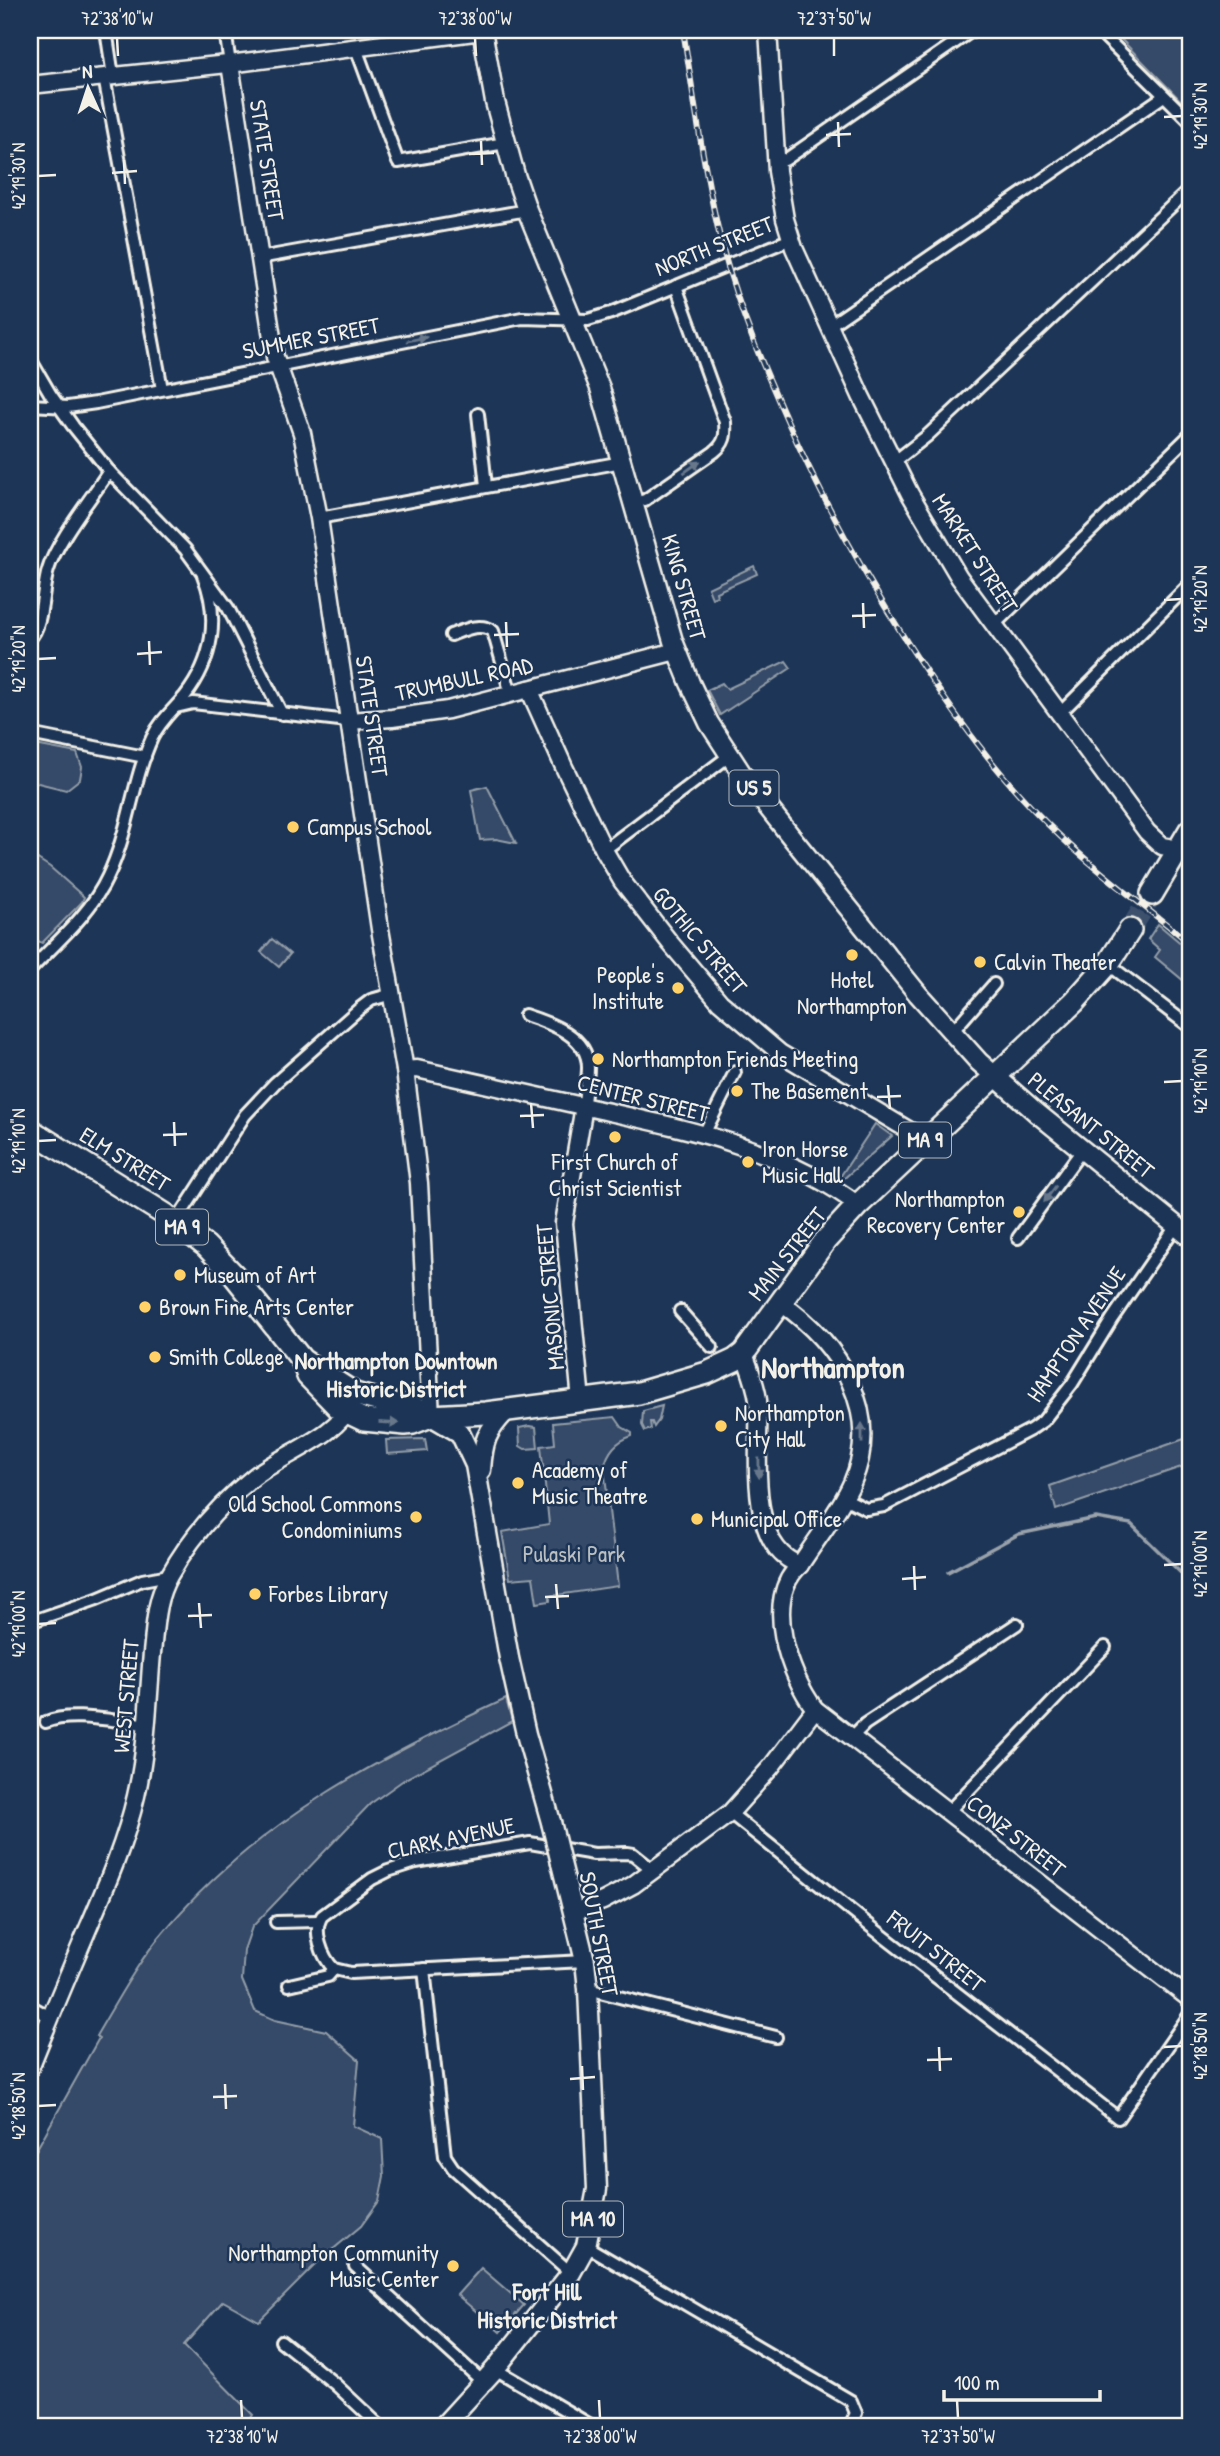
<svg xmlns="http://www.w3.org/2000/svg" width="1220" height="2456" font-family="'Patrick Hand',sans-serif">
	<rect width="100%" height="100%" fill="#1d3557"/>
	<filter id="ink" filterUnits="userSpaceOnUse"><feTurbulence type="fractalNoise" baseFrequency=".0143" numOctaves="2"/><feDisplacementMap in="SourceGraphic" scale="14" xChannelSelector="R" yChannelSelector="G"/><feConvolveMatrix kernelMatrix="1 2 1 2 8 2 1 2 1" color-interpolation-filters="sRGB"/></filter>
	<g filter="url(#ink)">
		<g fill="#354a67" stroke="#949ea8" stroke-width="2">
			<polygon points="1112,30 1190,30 1190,110"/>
			<polygon points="754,566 757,574 716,592 717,596 712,598 708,588"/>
			<polygon points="786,661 791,668 720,715 707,690 722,683 727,689"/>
			<polygon points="30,744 77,753 82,767 80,779 66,790 30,781"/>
			<polygon points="487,786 516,843 496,839 480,840 471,790"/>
			<polygon points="30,854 50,867 84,897 82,902 42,943 30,937"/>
			<polygon points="1158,924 1190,951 1190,986 1155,957 1160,950 1148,939"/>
			<polygon points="272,939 290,954 279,967 261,952"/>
			<polygon points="875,1124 892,1136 841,1181 838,1180"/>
			<polygon points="662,1406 659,1420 654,1427 652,1422 650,1422 651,1429 645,1431 642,1425 643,1411"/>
			<path d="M615 1417 622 1427 632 1433V1436C616 1441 607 1453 604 1468L618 1586 550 1596V1601L537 1603 533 1577 510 1579 502 1532 549 1524 541 1446 555 1444 553 1423Z"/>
			<polygon points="529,1426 536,1427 538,1448 525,1449 520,1446 519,1428"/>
			<polygon points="1190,1437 1190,1464 1056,1510 1050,1486"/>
			<polygon points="425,1439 427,1451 387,1454 386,1440"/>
			<path d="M506 1699 512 1721 405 1779 370 1804 252 1927 244 1950 242 1980 255 2011 275 2020 326 2031 359 2060 353 2126 382 2139 384 2176 379 2201 361 2226 319 2261 259 2321 223 2301 184 2345 253 2415 246 2426H30V2161L99 2038 96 2036C118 1999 138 1961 166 1929 259 1820 378 1758 506 1699Z"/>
			<polygon points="481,2268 524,2305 500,2332 457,2295"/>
		</g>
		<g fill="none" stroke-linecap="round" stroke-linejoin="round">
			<polyline stroke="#9aa2ab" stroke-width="3.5" points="948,1572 1019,1534 1096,1518 1131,1524 1190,1582"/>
			<polyline stroke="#3d516d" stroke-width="21" stroke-dasharray="21 10" stroke-linecap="butt" points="1130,930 1152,894"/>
			<defs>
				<g id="street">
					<polyline points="106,30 113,76"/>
					<polyline points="225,30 230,64"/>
					<polyline points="1098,30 1190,121"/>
					<polyline points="356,48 398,162 505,143"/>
					<polyline points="104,77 162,389"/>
					<polyline points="776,161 785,160 973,30"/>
					<polyline points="259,258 527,210"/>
					<polyline points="829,326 1164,96"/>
					<polyline points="30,359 51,395 73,426 109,471 185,549 228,608 282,714"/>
					<polyline points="30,405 68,407 96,403 522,318 588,320 611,313 791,239"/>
					<polyline points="478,414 486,486"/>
					<polyline points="894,462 927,436 1190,189"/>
					<path d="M634 503 645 500 714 452C725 443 726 436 725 422L676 286"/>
					<polyline points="319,518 622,462"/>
					<polyline points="994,625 1190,435"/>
					<path d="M451 635C464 630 480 622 493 631L511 694"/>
					<path d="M30 638C43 627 42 588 48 570 56 542 92 497 109 471"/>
					<polyline points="176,707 193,703 348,721"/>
					<polyline points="1058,715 1190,584"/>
					<polyline points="30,734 145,757"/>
					<polyline points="604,850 729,756"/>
					<polyline points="1108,964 1190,1027"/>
					<path d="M30 970C58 941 91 913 108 876 129 832 132 782 152 738 160 721 173 710 185 696 213 660 220 617 203 575"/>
					<path d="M525 1015C550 1023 589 1036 588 1068 588 1081 584 1093 584 1106"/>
					<polyline points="952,1032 994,984"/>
					<polyline points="703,1136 735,1072"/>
					<polyline points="176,1222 245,1115 275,1083 359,1009 371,1000 392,994"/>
					<polyline points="1018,1238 1082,1150"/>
					<polyline points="680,1311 712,1347"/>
					<polyline points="844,1498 866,1509 884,1506 1030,1430 1043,1421 1072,1384 1112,1319 1176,1226"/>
					<polyline points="30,1622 97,1599 142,1580 169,1575"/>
					<path d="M46 1722C72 1711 116 1722 145 1724"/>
					<polyline points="852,1737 865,1724 1017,1624"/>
					<polyline points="948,1812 1105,1647"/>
					<polyline points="730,1813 874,1929 1118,2118 1190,2014"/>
					<polyline points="276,1922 318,1921"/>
					<path d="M334 1969C322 1957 312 1931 322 1916L372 1879 388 1871 416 1862 530 1843 594 1854 627 1853 633 1854 653 1870"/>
					<polyline points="424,1969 445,2156 453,2168 571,2273"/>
					<polyline points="289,1985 328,1976 334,1969 351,1973 585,1961"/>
					<polyline points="588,1989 776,2037"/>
					<polyline points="30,2006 50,2017"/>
					<polyline points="586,2246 851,2401 856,2413 850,2426"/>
					<polyline points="355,2266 483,2382"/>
					<polyline points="281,2341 335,2384 380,2426"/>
					<polyline points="495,2369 592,2426"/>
				</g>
				<g id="secondary">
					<polyline points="768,30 777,171 785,219 794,248 861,396 910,494 959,577 1147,832 1162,846 1179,849"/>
					<polyline points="230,64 275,357 302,433 319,518 380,929 405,1070 419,1183 431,1416"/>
					<polyline points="30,85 237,63 482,31"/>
					<polyline points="529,689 564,767 604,850 622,881 671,944 720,1002 780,1053 925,1140"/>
					<polyline points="348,721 392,718 448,710 676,651"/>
					<path d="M405 1070 417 1069C478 1083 539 1096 600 1110 687 1129 785 1149 858 1205"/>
					<path d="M781 1303C839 1343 883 1412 852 1483 839 1512 817 1538 800 1565 762 1599 789 1675 815 1709L1190 1999"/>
					<path d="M744 1353C749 1368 756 1384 758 1400 761 1447 744 1546 800 1565"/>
					<polyline points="581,1401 564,1223 584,1106"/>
					<polyline points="574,1912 603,1901 633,1885 730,1813 771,1767 815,1709"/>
					<path d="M30 2068C49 2020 69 1973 89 1926 107 1884 126 1840 136 1796 147 1750 148 1700 152 1653 155 1627 155 1600 169 1576 190 1538 221 1503 255 1476 283 1454 338 1436 351 1404"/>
				</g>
				<g id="primary">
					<polyline points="482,30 495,102 515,175 527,210 600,388 673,641 690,683 709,723 744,777 793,839 918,994 979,1062 1037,1113 1190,1237"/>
					<polyline points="431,1416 460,1433 475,1465 509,1658 526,1734 551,1822"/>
					<path d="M481 1470C483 1441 486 1432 506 1411"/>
					<polyline points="443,2426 495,2369 571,2273 586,2246 597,2189 588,1989 585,1961 561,1863"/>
				</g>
				<g id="highway">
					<polyline points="1152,894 1190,830"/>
					<polyline points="30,1130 166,1215 206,1246 233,1274 302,1360 355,1394 388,1403 413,1407 431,1416"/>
					<polyline points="302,1360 308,1376 339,1408 364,1420 405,1424 413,1423 431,1416 486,1413 639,1393 707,1373 735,1360 744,1353 825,1241 858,1205 1074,1002 1108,964 1130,930"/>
				</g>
			</defs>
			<use href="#street" stroke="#f4f1e8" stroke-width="16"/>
			<use href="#secondary" stroke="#f4f1e8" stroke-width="21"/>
			<use href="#primary" stroke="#f4f1e8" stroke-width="23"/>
			<use href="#highway" stroke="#f4f1e8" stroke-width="26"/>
			<use href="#street" stroke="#1d3557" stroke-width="10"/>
			<use href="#secondary" stroke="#1d3557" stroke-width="16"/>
			<use href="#primary" stroke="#1d3557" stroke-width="18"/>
			<use href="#highway" stroke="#1d3557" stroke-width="21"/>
			<defs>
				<path id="rail" d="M683 30C695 104 705 180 724 253 739 310 763 366 787 420 821 497 862 571 907 642 952 712 1000 780 1061 837 1101 875 1147 908 1190 943"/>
			</defs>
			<use href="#rail" stroke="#f4f1e8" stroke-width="6"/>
			<use href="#rail" stroke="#1d3557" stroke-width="3.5" stroke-dasharray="10" stroke-linecap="butt"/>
			<defs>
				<polyline id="primary-bridge" points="551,1822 561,1863"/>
			</defs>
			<use href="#primary-bridge" stroke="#f4f1e8" stroke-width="23" stroke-linecap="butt"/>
			<use href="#primary-bridge" stroke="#1d3557" stroke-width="18"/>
		</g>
		<defs><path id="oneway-solid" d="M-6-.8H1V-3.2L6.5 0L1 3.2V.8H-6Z" transform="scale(1.75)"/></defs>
		<g fill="#68778a">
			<use href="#oneway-solid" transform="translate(417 339) rotate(-11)"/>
			<use href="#oneway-solid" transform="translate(692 467) rotate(-35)"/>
			<use href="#oneway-solid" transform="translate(1050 1194) rotate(126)"/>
			<use href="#oneway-solid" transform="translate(389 1423) rotate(3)"/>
			<use href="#oneway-solid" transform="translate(862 1433) rotate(-90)"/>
			<use href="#oneway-solid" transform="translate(759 1468) rotate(89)"/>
		</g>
	</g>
	<path fill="none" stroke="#f4f1e8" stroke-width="2.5" d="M117 38 118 56M475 38 476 56M834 38V56M1164 117 1182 116M838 122 839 147M826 135 851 134M481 141 482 165M469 154 494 153M124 160 125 184M112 173 137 171M38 176 56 175M1164 600 1182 599M863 603 864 628M852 616 876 615M506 622 507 647M494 635 519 634M149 641 150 665M137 654 162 652M38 659 56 658M1164 1082 1182 1081M888 1085 890 1109M877 1097 901 1096M531 1103 533 1128M520 1116 544 1115M174 1122 175 1146M163 1135 187 1134M38 1141 56 1140M1164 1565 1182 1564M914 1566 915 1590M902 1579 926 1577M556 1584 558 1609M545 1597 569 1596M199 1603 201 1628M188 1616 212 1615M38 1624 56 1623M939 2047 940 2071M1164 2047 1182 2046M927 2060 952 2059M582 2066 583 2090M570 2079 595 2077M225 2084 226 2109M213 2097 237 2096M38 2106 56 2105M241 2400 242 2418M599 2400 600 2418M957 2400 958 2418"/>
	<g fill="#ffd166" stroke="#1d3557" stroke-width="2.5">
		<circle cx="293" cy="827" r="7"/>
		<circle cx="852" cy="955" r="7"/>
		<circle cx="980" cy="962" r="7"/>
		<circle cx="678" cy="988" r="7"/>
		<circle cx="598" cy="1059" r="7"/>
		<circle cx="737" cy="1091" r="7"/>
		<circle cx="615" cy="1137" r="7"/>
		<circle cx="748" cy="1162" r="7"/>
		<circle cx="1019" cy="1212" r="7"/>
		<circle cx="180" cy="1275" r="7"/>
		<circle cx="145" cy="1307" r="7"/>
		<circle cx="155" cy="1357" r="7"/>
		<circle cx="721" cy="1426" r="7"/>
		<circle cx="518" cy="1483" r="7"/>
		<circle cx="416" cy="1517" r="7"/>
		<circle cx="697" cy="1519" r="7"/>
		<circle cx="255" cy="1594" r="7"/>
		<circle cx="453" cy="2266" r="7"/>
	</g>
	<g text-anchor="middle" stroke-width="5" stroke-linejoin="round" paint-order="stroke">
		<g fill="#1d3557" stroke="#b4b9bc" stroke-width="2">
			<rect x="729.5" y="770.5" width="49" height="35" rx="5"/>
			<rect x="899" y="1122.5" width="52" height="35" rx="5"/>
			<rect x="156" y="1209.5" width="52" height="35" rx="5"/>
			<rect x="563" y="2201.5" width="60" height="35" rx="5"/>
		</g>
		<g font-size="21" font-weight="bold" fill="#f4f1e8">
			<text x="754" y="795">US 5</text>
			<text x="925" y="1147">MA 9</text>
			<text x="182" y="1234">MA 9</text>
			<text x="593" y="2226">MA 10</text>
		</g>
		<g font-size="23" fill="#f4f1e8" stroke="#1d3557">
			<text transform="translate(267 160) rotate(81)" y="8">STATE STREET</text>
			<text transform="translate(714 246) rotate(-22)" y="8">NORTH STREET</text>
			<text transform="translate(311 338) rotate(-11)" y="8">SUMMER STREET</text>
			<text transform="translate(975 553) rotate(57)" y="8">MARKET STREET</text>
			<text transform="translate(684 587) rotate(74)" y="8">KING STREET</text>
			<text transform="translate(464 679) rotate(-12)" y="8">TRUMBULL ROAD</text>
			<text transform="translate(372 716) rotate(82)" y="8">STATE STREET</text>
			<text transform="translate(700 940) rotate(50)" y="8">GOTHIC STREET</text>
			<text transform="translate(643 1098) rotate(14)" y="8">CENTER STREET</text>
			<text transform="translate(1091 1125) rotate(39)" y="8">PLEASANT STREET</text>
			<text transform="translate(125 1159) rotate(32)" y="8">ELM STREET</text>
			<text transform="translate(787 1254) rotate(-52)" y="8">MAIN STREET</text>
			<text transform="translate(550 1297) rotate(-95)" y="8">MASONIC STREET</text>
			<text transform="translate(1076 1334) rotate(-56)" y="8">HAMPTON AVENUE</text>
			<text transform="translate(126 1696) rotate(-85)" y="8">WEST STREET</text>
			<text transform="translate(1016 1836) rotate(38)" y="8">CONZ STREET</text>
			<text transform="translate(451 1838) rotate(-12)" y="8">CLARK AVENUE</text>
			<text transform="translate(599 1934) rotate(79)" y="8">SOUTH STREET</text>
			<text transform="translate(936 1951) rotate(38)" y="8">FRUIT STREET</text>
		</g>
		<g font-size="23" fill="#f4f1e8" stroke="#1d3557" text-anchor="start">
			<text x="307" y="835">Campus School</text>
			<text x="994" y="970">Calvin Theater</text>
			<text x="664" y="983" text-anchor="end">People's<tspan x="664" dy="26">Institute</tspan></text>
			<text x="852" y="988" text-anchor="middle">Hotel<tspan x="852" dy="26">Northampton</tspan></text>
			<text x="612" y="1067">Northampton Friends Meeting</text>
			<text x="751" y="1099">The Basement</text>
			<text x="762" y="1157">Iron Horse<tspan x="762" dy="26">Music Hall</tspan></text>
			<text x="615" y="1170" text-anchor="middle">First Church of<tspan x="615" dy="26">Christ Scientist</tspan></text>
			<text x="1005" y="1207" text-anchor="end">Northampton<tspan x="1005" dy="26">Recovery Center</tspan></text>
			<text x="194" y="1283">Museum of Art</text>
			<text x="159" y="1315">Brown Fine Arts Center</text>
			<text x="169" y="1365">Smith College</text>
			<text x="735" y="1421">Northampton<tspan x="735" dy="26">City Hall</tspan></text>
			<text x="532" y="1478">Academy of<tspan x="532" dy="26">Music Theatre</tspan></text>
			<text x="402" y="1512" text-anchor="end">Old School Commons<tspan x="402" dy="26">Condominiums</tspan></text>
			<text x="711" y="1527">Municipal Office</text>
			<text x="269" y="1602">Forbes Library</text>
			<text x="439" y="2261" text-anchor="end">Northampton Community<tspan x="439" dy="26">Music Center</tspan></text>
		</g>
		<g font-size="23" fill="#bbbfc1" stroke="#1d3557">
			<text x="574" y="1562">Pulaski Park</text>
		</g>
		<g font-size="24" font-weight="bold" fill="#f4f1e8" stroke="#1d3557">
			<text x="396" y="1369">Northampton Downtown<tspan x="396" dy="28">Historic District</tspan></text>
			<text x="547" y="2300">Fort Hill<tspan x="547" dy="28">Historic District</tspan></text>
		</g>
		<g font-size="30" font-weight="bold" fill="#f4f1e8" stroke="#1d3557">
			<text x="833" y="1378">Northampton</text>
		</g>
	</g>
	<rect width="1220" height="2456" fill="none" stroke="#1d3557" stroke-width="77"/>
	<g transform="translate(88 88) rotate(357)" stroke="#1d3557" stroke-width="5" paint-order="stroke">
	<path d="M0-5L12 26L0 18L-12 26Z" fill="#f4f1e8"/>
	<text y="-10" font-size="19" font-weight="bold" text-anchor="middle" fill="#f4f1e8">N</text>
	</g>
	<path d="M944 2390v10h156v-10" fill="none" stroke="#f4f1e8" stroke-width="3.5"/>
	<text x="954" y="2390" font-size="21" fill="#f4f1e8" stroke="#1d3557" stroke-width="5" paint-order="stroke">100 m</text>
	<rect x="38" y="38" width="1144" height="2380" fill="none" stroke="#f4f1e8" stroke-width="2.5"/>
	<g font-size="18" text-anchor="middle" fill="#f4f1e8">
		<text x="117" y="25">72°38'10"W</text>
		<text x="475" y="25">72°38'00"W</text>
		<text x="834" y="25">72°37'50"W</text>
		<text transform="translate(1201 116) rotate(-90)" y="6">42°19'30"N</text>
		<text transform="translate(19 176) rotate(-90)" y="6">42°19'30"N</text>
		<text transform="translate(1201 599) rotate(-90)" y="6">42°19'20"N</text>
		<text transform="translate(19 659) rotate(-90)" y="6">42°19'20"N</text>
		<text transform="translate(1201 1081) rotate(-90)" y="6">42°19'10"N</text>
		<text transform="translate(19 1141) rotate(-90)" y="6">42°19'10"N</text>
		<text transform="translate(1201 1564) rotate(-90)" y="6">42°19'00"N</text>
		<text transform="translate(19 1624) rotate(-90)" y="6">42°19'00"N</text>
		<text transform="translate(1201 2046) rotate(-90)" y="6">42°18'50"N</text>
		<text transform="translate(19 2106) rotate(-90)" y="6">42°18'50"N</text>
		<text x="242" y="2443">72°38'10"W</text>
		<text x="600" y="2443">72°38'00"W</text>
		<text x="958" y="2443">72°37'50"W</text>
	</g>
</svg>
